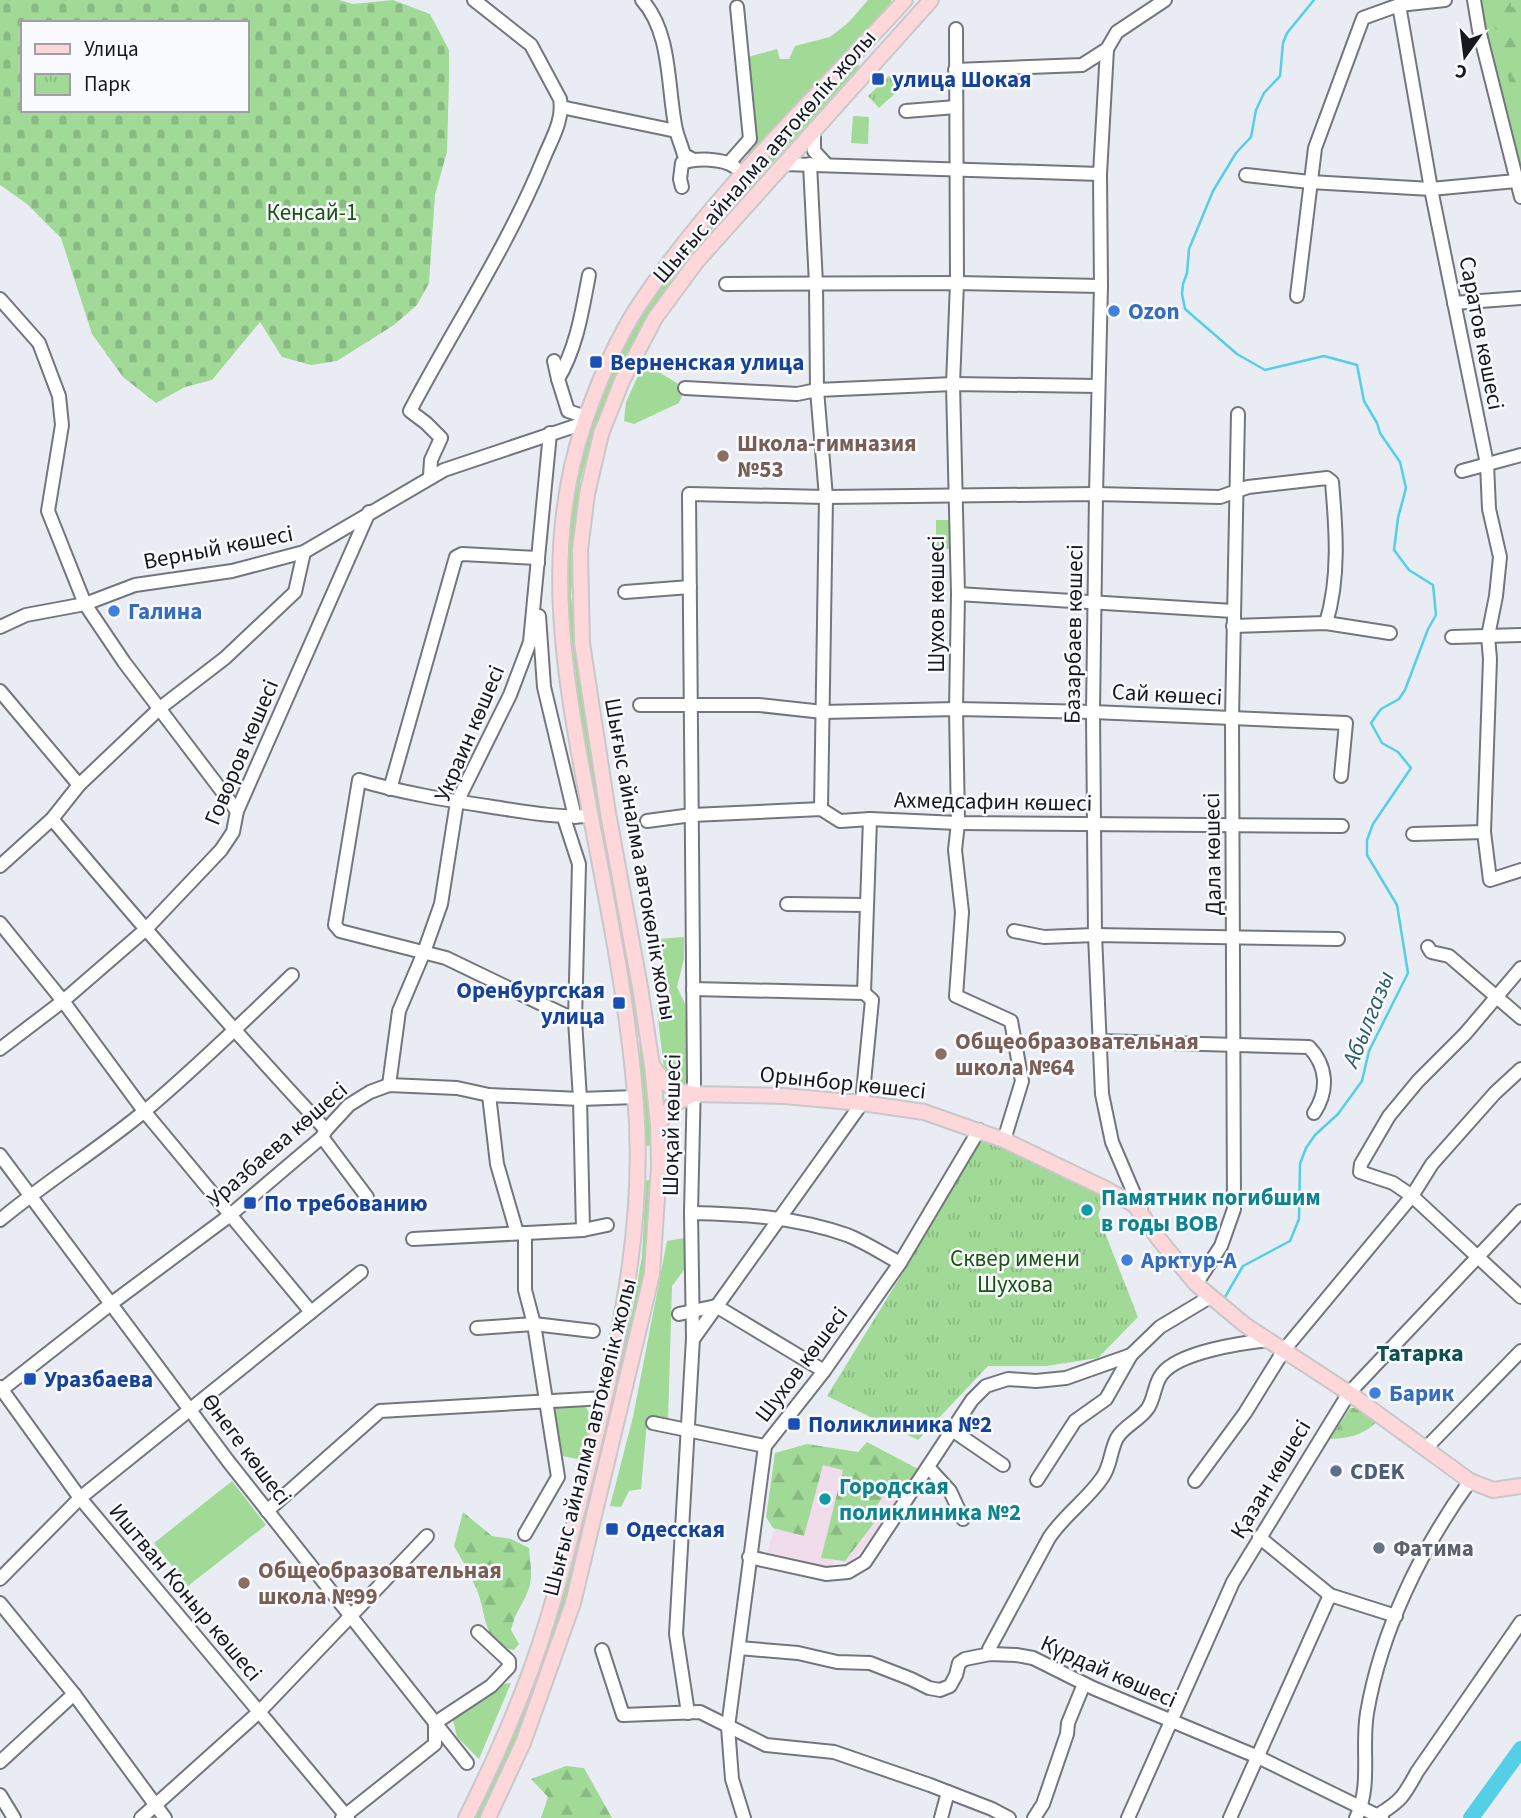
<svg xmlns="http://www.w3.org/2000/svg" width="1521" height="1818" font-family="'Source Sans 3',sans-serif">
	<defs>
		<pattern id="forest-firs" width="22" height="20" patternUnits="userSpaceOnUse" patternTransform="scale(1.75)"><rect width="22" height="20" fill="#a0da96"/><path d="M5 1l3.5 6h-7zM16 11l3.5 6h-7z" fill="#89ba81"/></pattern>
		<pattern id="cemetery-stones" width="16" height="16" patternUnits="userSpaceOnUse" patternTransform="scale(1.75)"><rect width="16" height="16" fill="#a0da96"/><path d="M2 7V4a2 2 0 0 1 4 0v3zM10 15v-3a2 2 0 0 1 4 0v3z" fill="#89ba81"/></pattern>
		<pattern id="park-tufts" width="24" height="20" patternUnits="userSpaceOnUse" patternTransform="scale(1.75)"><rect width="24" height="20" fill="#a0da96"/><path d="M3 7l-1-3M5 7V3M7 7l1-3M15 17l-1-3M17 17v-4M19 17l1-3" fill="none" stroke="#89ba81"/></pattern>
	</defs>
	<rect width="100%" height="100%" fill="#eaecf4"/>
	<polygon fill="#f0dceb" points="807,1444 890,1457 908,1469 905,1489 888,1518 849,1564 834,1560 832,1568 767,1552 798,1455"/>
	<g fill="#a0da96">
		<polygon points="868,0 891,0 891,5 753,154 747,154 757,139 753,129 748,57 777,49 780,59 789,59 795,46 830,37 848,23"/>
		<polygon points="1479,0 1521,0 1521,169 1491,60"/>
		<polygon points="855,63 860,66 689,255 649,313 631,346 596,423 580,482 571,596 590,740 644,1038 652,1145 646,1146 639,1039 584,740 566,596 574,480 590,421 626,343 644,310 686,251"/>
		<polygon points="853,116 869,117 868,144 851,143"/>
		<polygon points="644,363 685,388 679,403 634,424 624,421 626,402"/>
		<rect x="936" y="520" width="15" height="29"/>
		<polygon points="684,937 684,959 677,987 685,1004 689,1080 686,1085 679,1087 665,1077 656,1003 671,1000 657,939"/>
		<polygon points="646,1180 652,1181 646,1258 638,1308 569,1598 517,1744 481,1818 474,1818 511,1740 563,1596 576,1551 633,1308 642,1256"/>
		<polygon points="684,1238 684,1270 672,1286 668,1422 647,1422 641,1489 629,1491 621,1507 610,1506 633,1417 667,1241"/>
		<polygon points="571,1403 586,1407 592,1421 582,1460 562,1456 554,1404"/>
		<polygon points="232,1481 266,1525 188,1586 154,1543"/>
		<polygon points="511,1683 479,1759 457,1737 451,1712 491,1686"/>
	</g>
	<g fill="url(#forest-firs)">
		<polygon points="1488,0 1511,0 1511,7 1521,9 1521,127"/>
		<path d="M1350 1408H1355L1378 1420C1365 1435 1349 1438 1330 1439Z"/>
		<polygon points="867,1442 918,1469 905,1489 891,1482 874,1511 880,1515 845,1561 821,1558 843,1470 823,1465 804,1536 773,1528 766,1517 775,1453 807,1444 858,1452"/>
		<path d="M463 1512 492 1536 511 1539 529 1548C530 1561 533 1576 529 1588 524 1604 515 1611 511 1630L519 1644 514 1650C482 1643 487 1615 477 1590 471 1575 462 1560 454 1546Z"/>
		<polygon points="566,1766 584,1768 612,1818 541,1818 548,1797 531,1779"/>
	</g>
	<path fill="url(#cemetery-stones)" fill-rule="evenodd" d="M0 0H339L353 4 393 0 430 14 449 50V79L447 152 435 195 429 283 417 305 394 325 337 361 311 365 282 357 260 322 212 380 185 387 156 403 123 377 92 334 61 238 27 204 0 185ZM23 23H247V110H23Z"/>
	<g fill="url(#park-tufts)">
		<polygon points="889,76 900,89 879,108 868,96"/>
		<polygon points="982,1138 1074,1180 1105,1198 1098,1215 1138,1317 1098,1358 1046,1366 988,1366 918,1440 827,1396 910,1261"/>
	</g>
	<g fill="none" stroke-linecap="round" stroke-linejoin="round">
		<polyline stroke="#54cfe5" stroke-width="2.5" points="1225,1297 1243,1266 1290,1241 1299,1219 1300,1164 1306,1148 1315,1135 1338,1114 1362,1081 1369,1051 1408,973 1397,905 1367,855 1367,840 1373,824 1411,768 1398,752 1382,743 1371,723 1381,709 1399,699 1405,690 1428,629 1436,615 1433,585 1409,570 1394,550 1398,518 1406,488 1400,462 1380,433 1377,423 1364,401 1357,365 1324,356 1265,370 1237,354 1185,309 1182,294 1183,284 1187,273 1189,249 1213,191 1236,153 1251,137 1256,110 1264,93 1280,76 1283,43 1287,33 1314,0"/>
		<polyline stroke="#54cfe5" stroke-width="16" points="1471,1818 1521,1749"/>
		<defs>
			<g id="minor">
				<path d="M642 0C672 33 667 88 676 130 678 138 682 147 684 155L692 159"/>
				<polyline points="1474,0 1479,30 1521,197"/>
				<polyline points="1399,5 1431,189 1487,464 1489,509 1500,557 1496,596 1488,636 1490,659 1484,832 1490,880 1521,870"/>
				<polyline points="956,29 957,283 953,384 958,594 956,709 958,823 955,850 962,912 956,996 1011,1021 1022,1081 1004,1140"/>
				<polyline points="1107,49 1100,174 1101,286 1096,494 1093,712 1095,935 1102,1094 1112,1142 1141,1210"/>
				<polyline points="955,70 1082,65 1107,49 1117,32 1165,0"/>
				<polyline points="561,107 676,131"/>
				<polyline points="906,111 956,107"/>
				<polyline points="814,129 814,151 826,164"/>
				<polyline points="729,163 750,139 737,7"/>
				<polyline points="783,164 1100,174"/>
				<polyline points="810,164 816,284 817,390 826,497 821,809"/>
				<polyline points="1246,175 1310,182 1431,189 1516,181"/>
				<path d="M682 187 680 179 682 163C696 158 723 158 735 167"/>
				<polyline points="726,284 957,283 1101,286"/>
				<polyline points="1297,296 1315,148 1363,18 1399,5 1445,0"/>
				<polyline points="0,299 39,343 59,396 62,425 48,511 85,604 124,662 237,811"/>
				<polyline points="1454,303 1521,298"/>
				<polyline points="554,361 558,379"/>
				<polyline points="685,388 797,394 817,390 953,384 1098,386"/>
				<path d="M586 417 568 411 558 379C577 347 582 311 589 275"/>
				<polyline points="1462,471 1521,455"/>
				<path d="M430 476 431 460 441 438 426 423 410 411C454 327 507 248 543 160 551 140 564 120 560 99L531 45 474 0"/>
				<polyline points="625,592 690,587"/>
				<polyline points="958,594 1233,611"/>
				<polyline points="539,616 544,687 575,817"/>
				<polyline points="1233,626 1326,623 1390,633"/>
				<polyline points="0,627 26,615 85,604 135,585 232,571 304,552 444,470 584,423"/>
				<polyline points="1452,637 1521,635"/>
				<polyline points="0,691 79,785"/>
				<polyline points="640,705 759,705 823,712 956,709 1093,712 1346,723 1341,776"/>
				<polyline points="390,789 456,557 462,554 537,558 538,563"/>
				<polyline points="564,818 579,864 575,1020 580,1099 583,1230"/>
				<path d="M52 819C141 925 231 1028 326 1130"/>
				<polyline points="647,821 692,815 821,809 840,821 870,819 958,823 1342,826"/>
				<polyline points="1413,834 1484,832"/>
				<polyline points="0,866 52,819 79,785 160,708 225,658 295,592 304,552"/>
				<polyline points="787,904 866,905"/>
				<polyline points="0,923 63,1001 144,1111 311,1312"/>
				<polyline points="1014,931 1044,937 1095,935 1338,939"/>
				<polyline points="1428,947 1431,952 1449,956 1521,1018"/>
				<polyline points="1521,968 1465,1034 1418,1081 1389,1116 1361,1164 1360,1172 1393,1183 1412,1196 1521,1297"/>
				<polyline points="693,989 864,993 872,1000 862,1103 694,1338"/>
				<polyline points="864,993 870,819"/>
				<path d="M575 1020 446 958 340 931 335 925 359 780C402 793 447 800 493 807 526 812 557 818 590 816"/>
				<path d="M1099 1041 1309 1047C1327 1066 1329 1090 1314 1113"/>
				<polyline points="0,1049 63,1001 145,930 221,850 233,832 237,811 369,512"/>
				<polyline points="389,1085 399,1011 424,952 441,904 457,802 510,695 530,642 550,433"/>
				<polyline points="489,1095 497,1164 517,1233"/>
				<polyline points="322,1137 367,1197"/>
				<polyline points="0,1155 228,1461 467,1763"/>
				<path d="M691 1213C744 1214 796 1217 847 1235 865 1242 883 1254 900 1263"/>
				<path d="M0 1220C47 1181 99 1149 146 1110 197 1067 244 1021 292 975"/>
				<polyline points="525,1233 525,1290 534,1324 558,1477 525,1534"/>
				<polyline points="413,1239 583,1230 607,1225"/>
				<polyline points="1196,1284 1221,1246 1234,1209 1232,719 1238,414"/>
				<polyline points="679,1314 716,1306 824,1371"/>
				<polyline points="477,1328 534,1324 593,1331"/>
				<polyline points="0,1387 80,1498 348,1818"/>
				<polyline points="0,1391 112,1303 229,1216 322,1137 326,1130 349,1105 370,1092 389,1085 457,1088 489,1095 580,1099 636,1097"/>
				<polyline points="653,1423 765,1446"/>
				<polyline points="952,1430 1003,1465"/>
				<polyline points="1426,1448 1521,1351"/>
				<polyline points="928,1467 950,1491 963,1519"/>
				<polyline points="1037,1480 1075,1421 1106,1399 1131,1355 1160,1327 1210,1297"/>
				<polyline points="1195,1481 1245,1413 1284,1350 1412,1196 1432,1164 1495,1093 1521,1069"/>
				<polyline points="267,1511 380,1411 605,1398"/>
				<polyline points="1259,1537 1330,1595 1396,1616"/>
				<polyline points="749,1557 826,1574 848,1572 865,1562 972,1400 986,1386 1008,1379 1036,1381 1066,1378 1131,1355"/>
				<polyline points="0,1579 80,1498 361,1272"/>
				<polyline points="0,1603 74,1694 165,1818"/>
				<polyline points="739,1648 798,1653 837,1662 870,1663 911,1679 929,1688 940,1690 950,1686 956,1675 959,1663 965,1659 990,1654 1016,1655 1033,1658 1093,1688 1258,1757 1382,1818"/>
				<polyline points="602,1650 623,1715 700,1712 766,1745 834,1752 930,1785 992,1809 1009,1818"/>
				<path d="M990 1654 989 1649 1049 1538C1064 1515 1087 1500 1102 1478 1111 1466 1110 1451 1117 1438 1124 1426 1140 1420 1148 1408 1155 1397 1154 1384 1162 1374 1179 1352 1241 1343 1268 1340"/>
				<path d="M688 1713 676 1634 693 1338 691 1213 694 1081 689 494 826 497 1096 494 1220 497 1248 487 1327 478 1332 482C1336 528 1340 578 1326 623"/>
				<polyline points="0,1762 74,1694"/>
				<polyline points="0,1795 14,1818"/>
				<path d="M1378 1815C1401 1801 1404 1796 1417 1772L1521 1622"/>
				<polyline points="141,1818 259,1712 427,1536"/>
				<polyline points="342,1818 435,1744 435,1723 491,1686 509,1667 509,1661 478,1632"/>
				<polyline points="744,1818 732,1779 728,1727 765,1446 824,1371 900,1263 979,1130"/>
				<polyline points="941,1818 948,1792"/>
				<polyline points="1034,1818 1043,1804 1067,1734 1068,1723 1084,1684"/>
				<polyline points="1128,1818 1233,1582 1349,1393 1521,1211"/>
				<polyline points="1230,1818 1330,1595"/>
				<path d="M1356 1818C1372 1785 1361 1749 1367 1713 1381 1631 1421 1549 1470 1481"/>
			</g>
			<g id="major">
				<polyline points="652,1065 665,1083 675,1090 694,1094 784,1096 862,1103 924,1112 1004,1140 1104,1188 1135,1205 1158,1238 1196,1284 1245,1325 1349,1393 1470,1481 1493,1490 1521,1486"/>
				<polyline points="658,1125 672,1105 694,1094"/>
				<path d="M466 1818C491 1768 514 1717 533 1664 559 1590 577 1512 596 1435 623 1323 646 1210 635 1094 627 996 606 898 588 801 564 675 541 547 585 421 598 383 617 339 639 305 714 193 815 99 905 0"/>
				<polyline points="488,1818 523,1743 573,1603 652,1274 659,1166 658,1125 652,1065 640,987 608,813 582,643 580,550 587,494 601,434 622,381 655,318 697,261 931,0"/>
			</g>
		</defs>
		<use href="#minor" stroke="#73767c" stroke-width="16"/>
		<use href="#major" stroke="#c8c8c9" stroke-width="18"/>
		<use href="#minor" stroke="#fff" stroke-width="12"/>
		<use href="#major" stroke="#fed7da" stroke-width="14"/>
	</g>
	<g fill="#1a4fb4" stroke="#f8fafe" stroke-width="2.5">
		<rect x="871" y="72" width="14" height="14" rx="3.5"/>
		<rect x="589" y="355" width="14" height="14" rx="3.5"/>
		<rect x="612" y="996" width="14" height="14" rx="3.5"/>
		<rect x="243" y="1196" width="14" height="14" rx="3.5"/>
		<rect x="23" y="1372" width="14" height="14" rx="3.5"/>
		<rect x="787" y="1417" width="14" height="14" rx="3.5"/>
		<rect x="605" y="1522" width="14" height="14" rx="3.5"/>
	</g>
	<g fill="#3f7fe0" stroke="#f8fafe" stroke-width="2.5">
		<circle cx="1114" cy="311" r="7"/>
		<circle cx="114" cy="611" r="7"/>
		<circle cx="1127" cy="1260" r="7"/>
		<circle cx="1375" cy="1393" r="7"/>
	</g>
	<g fill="#8d6e63" stroke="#f8fafe" stroke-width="2.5">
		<circle cx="723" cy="456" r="7"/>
		<circle cx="941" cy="1054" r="7"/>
		<circle cx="244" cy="1583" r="7"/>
	</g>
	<g fill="#0f9aa8" stroke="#f8fafe" stroke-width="2.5">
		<circle cx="1087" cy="1210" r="7"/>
		<circle cx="825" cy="1499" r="7"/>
	</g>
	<circle fill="#5c6f8a" stroke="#f8fafe" stroke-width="2.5" cx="1336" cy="1471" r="7"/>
	<circle fill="#6b7280" stroke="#f8fafe" stroke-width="2.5" cx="1379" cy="1548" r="7"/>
	<g text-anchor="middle" stroke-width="5" stroke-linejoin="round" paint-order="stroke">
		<g font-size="23" font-weight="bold" fill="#164399" stroke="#f8fafe" text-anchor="start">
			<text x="892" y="87">улица Шокая</text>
			<text x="610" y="370">Верненская улица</text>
			<text x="605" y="998" text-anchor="end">Оренбургская<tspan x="605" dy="26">улица</tspan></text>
			<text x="264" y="1211">По требованию</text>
			<text x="44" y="1387">Уразбаева</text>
			<text x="808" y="1432">Поликлиника №2</text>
			<text x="626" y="1537">Одесская</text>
		</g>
		<g font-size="23" fill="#18191c" stroke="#f8fafe">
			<text transform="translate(764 156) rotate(-49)" y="8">Шығыс айналма автокөлік жолы</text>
			<text transform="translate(1482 333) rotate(79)" y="8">Саратов көшесі</text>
			<text transform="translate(218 547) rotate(-11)" y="8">Верный көшесі</text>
			<text transform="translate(936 604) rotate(-90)" y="8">Шухов көшесі</text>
			<text transform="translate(1073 634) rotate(-89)" y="8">Базарбаев көшесі</text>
			<text transform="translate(1167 694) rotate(3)" y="8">Сай көшесі</text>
			<text transform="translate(469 733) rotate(-67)" y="8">Украин көшесі</text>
			<text transform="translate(241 752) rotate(-67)" y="8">Говоров көшесі</text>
			<text transform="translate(993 801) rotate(1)" y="8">Ахмедсафин көшесі</text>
			<text transform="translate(1212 854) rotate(-91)" y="8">Дала көшесі</text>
			<text transform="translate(641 859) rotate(80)" y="8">Шығыс айналма автокөлік жолы</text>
			<text transform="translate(843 1082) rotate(6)" y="8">Орынбор көшесі</text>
			<text transform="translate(671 1125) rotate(-89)" y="8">Шоқай көшесі</text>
			<text transform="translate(277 1144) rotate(-41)" y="8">Уразбаева көшесі</text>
			<text transform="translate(801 1364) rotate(-53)" y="8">Шухов көшесі</text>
			<text transform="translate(589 1437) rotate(-76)" y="8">Шығыс айналма автокөлік жолы</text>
			<text transform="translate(247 1449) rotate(53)" y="8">Өнеге көшесі</text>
			<text transform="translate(1270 1479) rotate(-59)" y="8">Қазан көшесі</text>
			<text transform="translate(186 1592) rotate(50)" y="8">Иштван Коныр көшесі</text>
			<text transform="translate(1109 1671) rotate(24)" y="8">Күрдай көшесі</text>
		</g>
		<g font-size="23" fill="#1a520f" stroke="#f8fafe">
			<text x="312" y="220">Кенсай-1</text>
			<text x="1015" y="1266">Сквер имени<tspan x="1015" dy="26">Шухова</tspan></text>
		</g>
		<g font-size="23" font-weight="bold" fill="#366cbe" stroke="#f8fafe" text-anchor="start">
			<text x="1128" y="319">Ozon</text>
			<text x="128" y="619">Галина</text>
			<text x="1141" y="1268">Арктур-А</text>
			<text x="1389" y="1401">Барик</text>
		</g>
		<g font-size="23" font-weight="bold" fill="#785e54" stroke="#f8fafe" text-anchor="start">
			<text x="737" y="451">Школа-гимназия<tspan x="737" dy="26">№53</tspan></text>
			<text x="955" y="1049">Общеобразовательная<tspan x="955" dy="26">школа №64</tspan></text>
			<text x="258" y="1578">Общеобразовательная<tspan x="258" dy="26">школа №99</tspan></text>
		</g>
		<g font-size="23" font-weight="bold" fill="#0d838f" stroke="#f8fafe" text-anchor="start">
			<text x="1101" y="1205">Памятник погибшим<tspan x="1101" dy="26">в годы ВОВ</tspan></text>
			<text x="839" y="1494">Городская<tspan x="839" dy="26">поликлиника №2</tspan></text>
		</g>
		<g font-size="23" font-weight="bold" fill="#4e5e75" stroke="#f8fafe" text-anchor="start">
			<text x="1350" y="1479">CDEK</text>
		</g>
		<g font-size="23" font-weight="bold" fill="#5b616d" stroke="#f8fafe" text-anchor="start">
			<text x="1393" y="1556">Фатима</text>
		</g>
		<g font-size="24" font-style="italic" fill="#295d66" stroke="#f8fafe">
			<text transform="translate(1368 1019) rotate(-68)" y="8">Абылгазы</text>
		</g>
		<g font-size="24" font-weight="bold" fill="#114f4e" stroke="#f8fafe">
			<text x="1420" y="1361">Татарка</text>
		</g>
	</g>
	<rect x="21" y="21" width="228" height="91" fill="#f8fafe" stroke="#9ea0a4" stroke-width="2"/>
	<rect x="35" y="44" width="35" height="10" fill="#fed7da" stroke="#9ea0a4" stroke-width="2"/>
	<text x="84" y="56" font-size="21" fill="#18191c">Улица</text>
	<rect x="35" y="74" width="35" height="21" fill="url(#park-tufts)" stroke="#9ea0a4" stroke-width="2"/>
	<text x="84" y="91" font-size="21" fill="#18191c">Парк</text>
	<g transform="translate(1465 56) rotate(194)" stroke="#f8fafe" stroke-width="5" paint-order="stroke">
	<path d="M0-5L12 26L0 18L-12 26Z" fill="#18191c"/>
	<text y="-10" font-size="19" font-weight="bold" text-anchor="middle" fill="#18191c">С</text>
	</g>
</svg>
